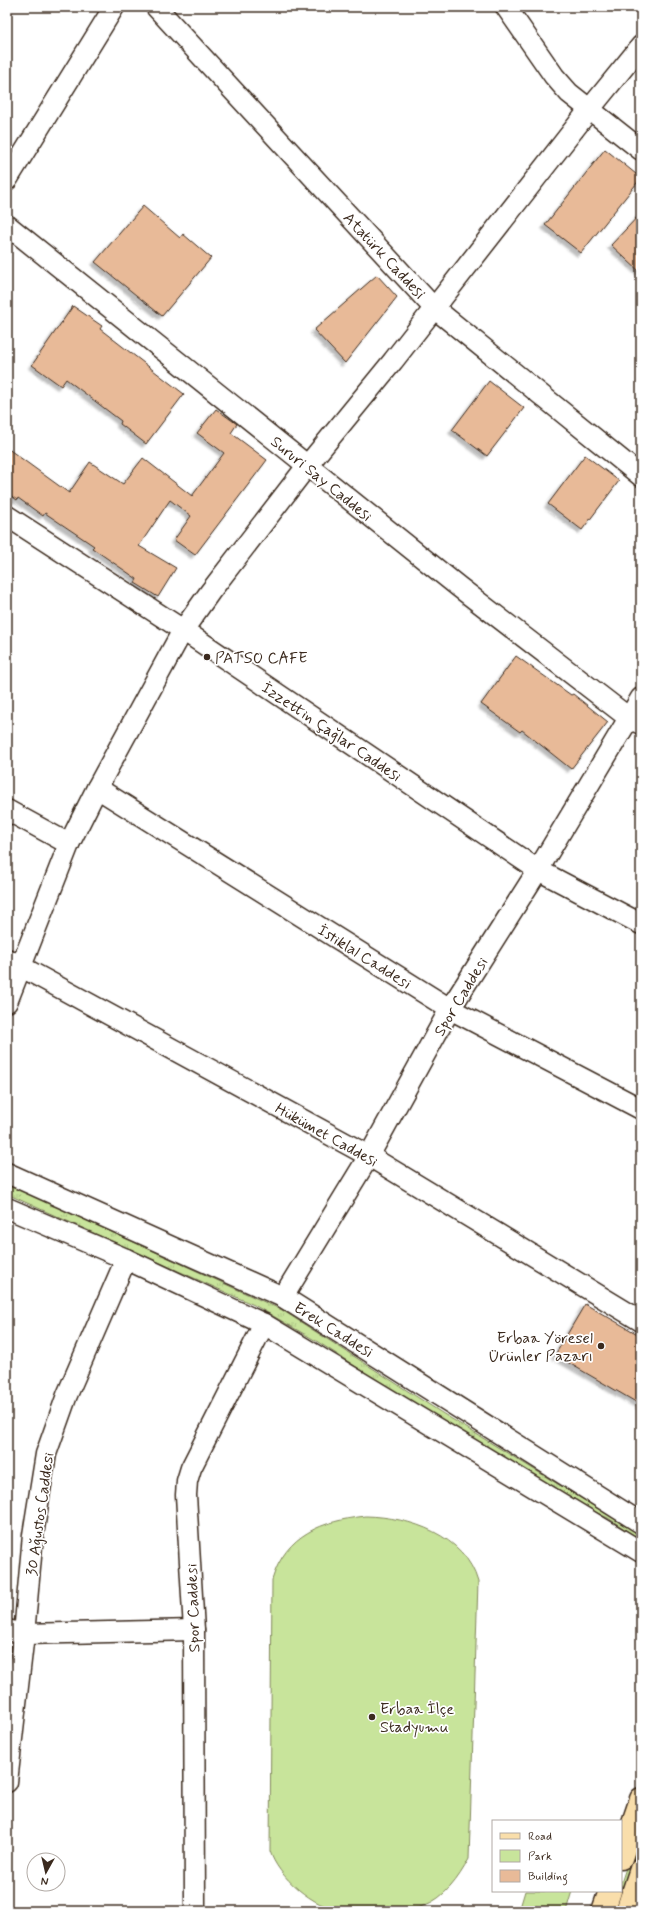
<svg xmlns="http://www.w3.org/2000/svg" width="648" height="1918" font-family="Mynerve,sans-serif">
	<defs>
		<pattern id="grass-tufts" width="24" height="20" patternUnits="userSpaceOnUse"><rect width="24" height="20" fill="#c8e49b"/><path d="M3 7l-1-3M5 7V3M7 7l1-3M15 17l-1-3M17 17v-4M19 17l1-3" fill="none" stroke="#adc485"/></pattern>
		<filter id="shadow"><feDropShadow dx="-3.5" dy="3.5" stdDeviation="1" flood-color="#0004"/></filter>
	</defs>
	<rect width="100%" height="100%" fill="#fff"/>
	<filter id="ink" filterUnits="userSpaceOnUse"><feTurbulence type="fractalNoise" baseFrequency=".025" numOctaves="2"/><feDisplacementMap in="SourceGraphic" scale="8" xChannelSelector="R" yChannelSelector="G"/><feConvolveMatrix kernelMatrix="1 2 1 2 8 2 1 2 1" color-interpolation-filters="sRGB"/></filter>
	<g filter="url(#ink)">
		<g fill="url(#grass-tufts)" stroke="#82875c">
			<polygon points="7,1184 282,1310 442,1413 641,1535 641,1540 608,1518 576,1503 421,1409 318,1342 254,1305 7,1194"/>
			<polygon points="641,1823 641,1841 617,1911 612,1911 618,1891 621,1891 621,1883"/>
		</g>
		<g fill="#c8e49b" stroke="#82875c">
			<path d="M366 1516C410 1517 465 1535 478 1582L469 1859C458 1879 445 1898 423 1906 409 1912 394 1911 378 1911 367 1911 353 1913 342 1911 313 1907 278 1877 270 1851L272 1580C286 1534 322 1521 366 1516Z"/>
			<polygon points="525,1891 572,1891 566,1911 519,1911"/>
		</g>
		<g fill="#e8ba98" stroke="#3b2a1e" filter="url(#shadow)">
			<polygon points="605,149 641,178 581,253 545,225"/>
			<polygon points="143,206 180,238 183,234 211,258 162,316 95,262"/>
			<polygon points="641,213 641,273 611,245"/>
			<polygon points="377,275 397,297 345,363 314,330"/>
			<polygon points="73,306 102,326 100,329 184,394 146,444 120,424 121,421 66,379 61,386 32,365"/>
			<polygon points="489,381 524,408 487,456 452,430"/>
			<polygon points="216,409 237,424 231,433 267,460 195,555 174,540 191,516 170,500 139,546 176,568 158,597 135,583 137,579 92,548 94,546 45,513 43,516 18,498 17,500 7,493 7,448 69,493 90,462 123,484 143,458 192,496 224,453 197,433"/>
			<polygon points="585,455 619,481 582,530 548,504"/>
			<polygon points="516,656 571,695 573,694 608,722 571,769 522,730 520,732 481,704"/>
			<polygon points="585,1304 641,1336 641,1405 555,1355"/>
		</g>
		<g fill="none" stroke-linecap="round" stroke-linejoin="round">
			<defs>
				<g id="minor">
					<polyline points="156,7 434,308 641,476"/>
					<polyline points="506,7 554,76 569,93 641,150"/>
					<polyline points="7,180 114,7"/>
					<polyline points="7,225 459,587 629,718 641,724"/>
					<polyline points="7,516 183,630 538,870 641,924"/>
					<polyline points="97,788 450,1009 641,1109"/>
					<polyline points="7,810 69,844"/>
					<polyline points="7,959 369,1156 641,1321"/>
					<polyline points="7,1002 69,844 97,788 183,630 210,592 307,466 393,361 589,110 641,46"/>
					<polyline points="7,1173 283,1297 641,1523"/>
					<polyline points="7,1208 126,1259 264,1324 641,1552"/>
					<polyline points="283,1297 369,1156 450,1009 538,870 641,698"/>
					<polyline points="7,1630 24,1634 194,1630"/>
					<polyline points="7,1782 24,1634 33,1535 46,1454 67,1395 126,1259"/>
					<polyline points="195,1911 194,1630 186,1495 187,1481 191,1468 264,1324"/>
				</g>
				<g id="major">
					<polyline points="621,1858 641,1799"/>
					<polyline points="603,1911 610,1891"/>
					<polyline points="627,1911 641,1869"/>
				</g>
			</defs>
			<use href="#minor" stroke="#3b2a1e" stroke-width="23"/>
			<use href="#major" stroke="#3b2a1e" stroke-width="25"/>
			<use href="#minor" stroke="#fff" stroke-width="20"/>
			<use href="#major" stroke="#f9deab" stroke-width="22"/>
		</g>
	</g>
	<g fill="#3b2a1e" stroke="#fff" stroke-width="1.5">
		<circle cx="207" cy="657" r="4"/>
		<circle cx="601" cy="1346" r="4"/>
		<circle cx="372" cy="1717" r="4"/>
	</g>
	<g text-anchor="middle" stroke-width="3.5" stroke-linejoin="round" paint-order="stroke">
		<g font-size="16" fill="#3b2a1e" stroke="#fff">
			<text transform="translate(385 255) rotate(47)" y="6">Atatürk Caddesi</text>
			<text transform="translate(322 478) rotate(39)" y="6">Sururi Say Caddesi</text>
			<text transform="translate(332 731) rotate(34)" y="6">İzzettin Çağlar Caddesi</text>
			<text transform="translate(365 956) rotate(32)" y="6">İstiklal Caddesi</text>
			<text transform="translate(460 996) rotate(-59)" y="6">Spor Caddesi</text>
			<text transform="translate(327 1134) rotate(29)" y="6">Hükümet Caddesi</text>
			<text transform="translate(334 1329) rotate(32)" y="6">Erek Caddesi</text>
			<text transform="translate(39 1514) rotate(-82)" y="6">30 Ağustos Caddesi</text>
			<text transform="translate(192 1608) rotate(-92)" y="6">Spor Caddesi</text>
		</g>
		<g font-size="16" fill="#3b2a1e" stroke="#fff" text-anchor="start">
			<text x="215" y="663">PATSO CAFE</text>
			<text x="593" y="1343" text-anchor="end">Erbaa Yöresel<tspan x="593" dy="18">Ürünler Pazarı</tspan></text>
			<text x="380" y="1714">Erbaa İlçe<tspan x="380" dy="18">Stadyumu</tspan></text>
		</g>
	</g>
	<rect width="648" height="1918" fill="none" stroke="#fff" stroke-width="24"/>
	<rect x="12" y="12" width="624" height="1894" fill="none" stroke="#3b2a1e" stroke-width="1.5" filter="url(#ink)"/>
	<rect x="492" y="1820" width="130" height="72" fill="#ffffff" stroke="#b1aaa5"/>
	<rect x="500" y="1833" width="20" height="6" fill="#f9deab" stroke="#b1aaa5"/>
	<text x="528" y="1840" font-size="12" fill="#3b2a1e">Road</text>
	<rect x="500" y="1850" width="20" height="12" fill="#c8e49b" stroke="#b1aaa5"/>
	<text x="528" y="1860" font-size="12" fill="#3b2a1e">Park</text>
	<rect x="500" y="1870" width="20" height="12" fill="#e8ba98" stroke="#b1aaa5"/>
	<text x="528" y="1880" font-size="12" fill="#3b2a1e">Building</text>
	<g transform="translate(46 1872) rotate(188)"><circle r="19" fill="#ffffff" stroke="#b1aaa5"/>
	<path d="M0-3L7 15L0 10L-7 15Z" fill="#3b2a1e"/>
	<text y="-6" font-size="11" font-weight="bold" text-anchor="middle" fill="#3b2a1e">N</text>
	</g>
</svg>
